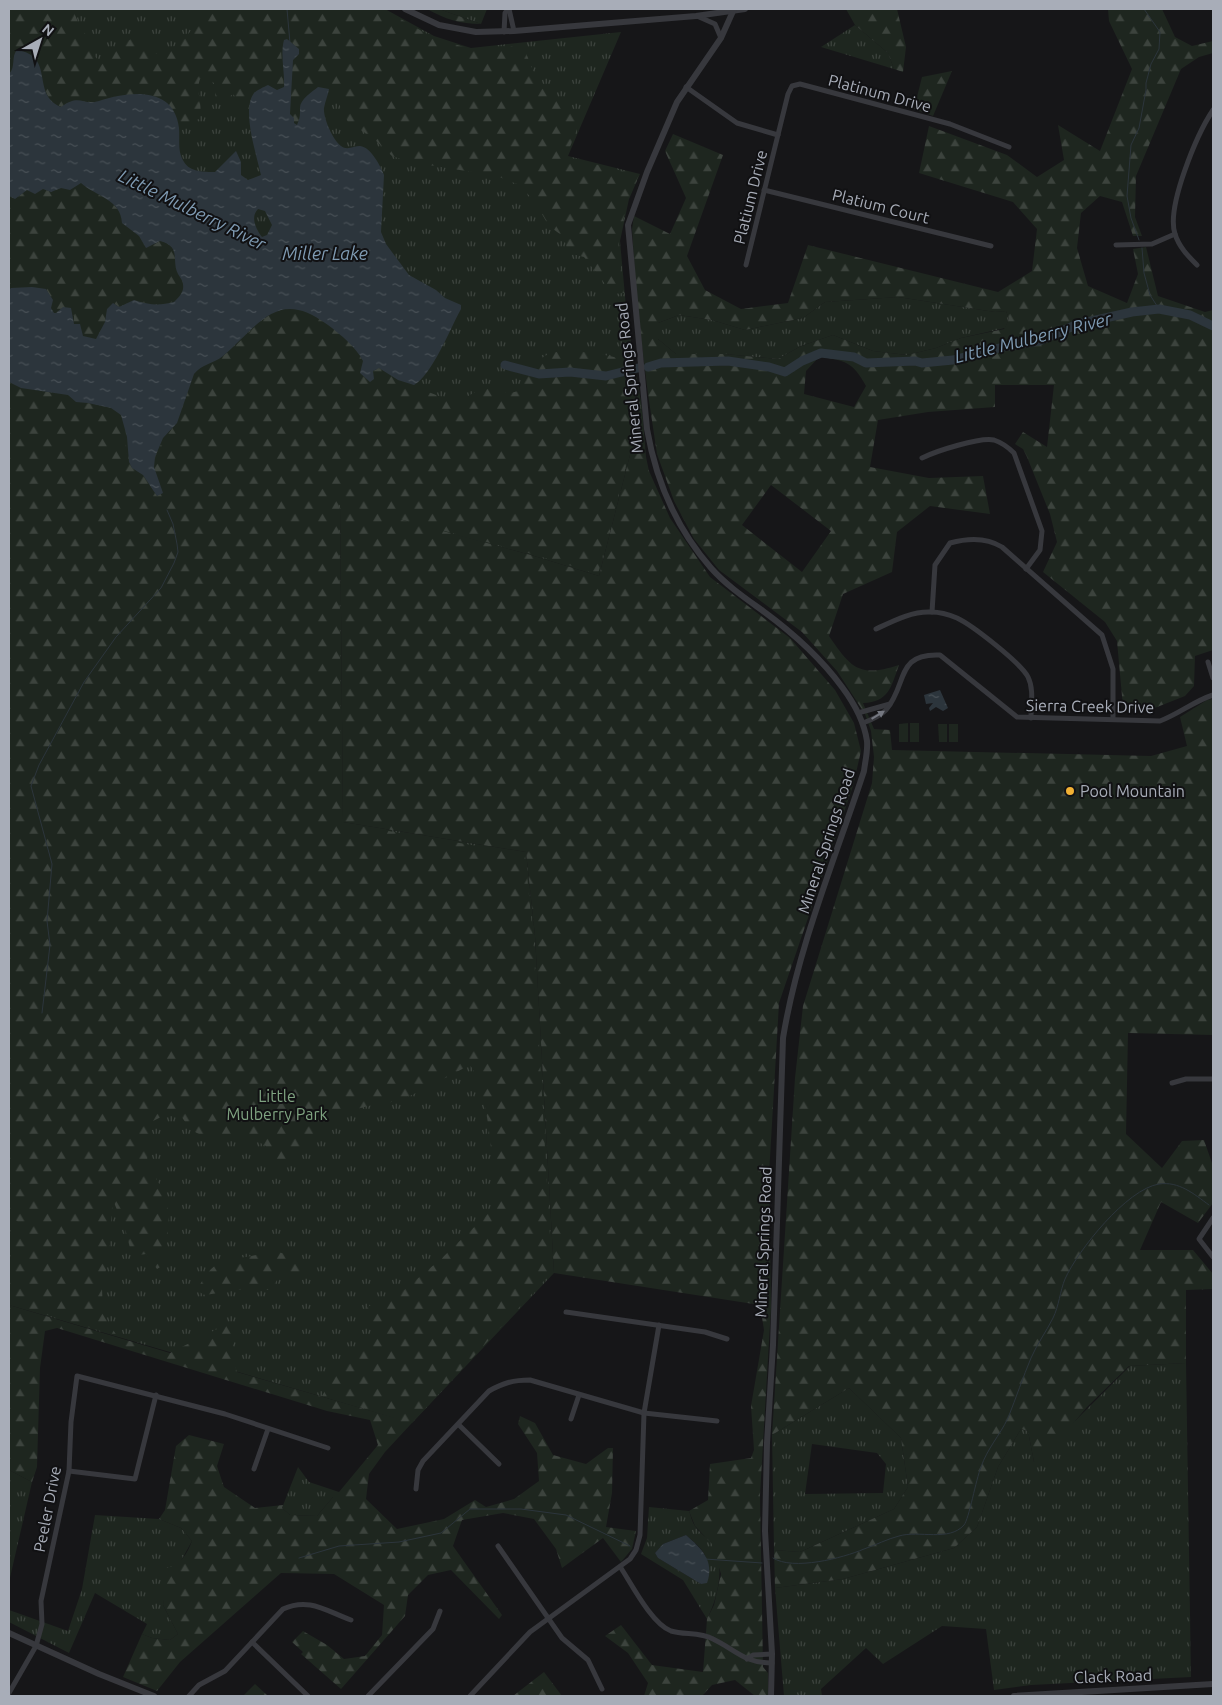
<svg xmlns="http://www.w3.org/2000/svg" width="1222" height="1705" font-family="Ubuntu,sans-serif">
	<defs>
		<pattern id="grass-tufts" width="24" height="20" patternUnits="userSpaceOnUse" patternTransform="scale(1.25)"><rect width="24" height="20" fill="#1e261f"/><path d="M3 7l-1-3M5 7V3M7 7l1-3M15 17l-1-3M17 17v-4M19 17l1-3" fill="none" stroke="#3c433d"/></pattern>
		<pattern id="forest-firs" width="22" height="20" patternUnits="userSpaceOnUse" patternTransform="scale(1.25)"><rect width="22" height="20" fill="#1e261f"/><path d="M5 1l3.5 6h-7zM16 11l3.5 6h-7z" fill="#3c433d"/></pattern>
		<pattern id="water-ripples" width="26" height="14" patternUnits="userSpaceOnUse" patternTransform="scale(1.25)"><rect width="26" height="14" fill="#2c353c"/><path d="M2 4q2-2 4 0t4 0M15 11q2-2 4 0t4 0" fill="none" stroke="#485056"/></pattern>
	</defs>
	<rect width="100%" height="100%" fill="#161618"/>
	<g fill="url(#grass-tufts)" fill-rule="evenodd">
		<polygon points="9,9 385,9 434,36 471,48 621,32 568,156 640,174 629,199 620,241 627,318 642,408 599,576 531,555 340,504 343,822 526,852 535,936 554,1273 412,1423 9,1305"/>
		<polygon points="439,9 487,9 481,24"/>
		<polygon points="855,25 888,53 894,69 821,47"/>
		<polygon points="898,297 995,312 1006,311 1009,319 1005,328 961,338 936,348 907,355 873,351 833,335 801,346 778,359 725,354 676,354 658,339 658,323 679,315 712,320 745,330 803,318 825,302"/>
		<polygon points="1186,1363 1191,1677 1031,1685 994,1690 986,1629 942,1626 883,1664 866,1648 821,1689 822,1696 784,1696 775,1588 843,1579 954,1548 977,1527 998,1467 1021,1429 1028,1431 1034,1462 1130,1366"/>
		<path d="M849 1388 901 1438 908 1487 894 1509 800 1552 774 1550 772 1435ZM812 1444 877 1453 886 1464 883 1493 805 1494Z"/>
		<polygon points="298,1467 309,1482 333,1490 333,1497 317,1516 290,1515 282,1508"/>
		<polygon points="9,1470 32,1482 9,1582"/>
		<path d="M649 1507 689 1511C691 1516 692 1522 695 1526 699 1533 707 1537 712 1543 726 1565 718 1597 707 1619L683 1580 641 1554 647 1538ZM686 1535C705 1551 714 1559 701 1584L658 1558 655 1553 663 1544Z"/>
		<polygon points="95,1515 159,1519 181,1528 192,1541 166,1588 163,1605 178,1634 170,1640 152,1638 142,1634 147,1624 95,1593 69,1653 9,1622 9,1610 68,1631 82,1589"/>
	</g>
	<g fill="url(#forest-firs)" fill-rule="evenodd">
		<path d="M9 9 73 10 80 27 89 39 91 52 98 60H107L118 46 137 36 146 42 156 54C173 50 189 39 195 22L187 9H176H383L434 38 471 49 511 46 526 53 536 78 579 116V124L566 157 639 175 628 200 618 241 624 293 613 294 584 257 568 253 564 237 549 226 533 199 517 184 497 176 410 162 392 156 373 138 348 122 338 102 339 89 333 86 329 89 318 87C301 101 306 107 297 125 288 120 288 69 294 59 296 55 298 55 299 49L287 39 281 50 284 88 277 90 272 85 251 100 246 114 242 113 239 101 233 94 219 104 216 101 214 83 205 77 200 79C195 93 204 104 199 119L181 126 178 125 177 119 151 94 109 97 91 103 79 98 69 100 62 107C30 94 56 56 17 50 11 56 16 67 9 74Z"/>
		<path d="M427 9H439L481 24C460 24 445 19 427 9Z"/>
		<polygon points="846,9 897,9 906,47 903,72 894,69 888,53 855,25"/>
		<path d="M1108 9H1162L1175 37 1192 46 1213 41V53L1199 57 1181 69 1136 176 1135 217 1142 236H1133L1122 202 1100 196 1081 213 1077 248 1088 286 1127 303 1138 274 1133 249 1146 247 1158 296 1205 312 1213 310V650L1195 656 1194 686 1185 696 1147 711 1123 707 1117 641 1105 622 1043 572 1057 542 1050 514 1027 457 1023 449 1015 444 1023 432 1047 447 1054 385H995V407L928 412 878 420 870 467 929 478 983 476 990 514 930 506 897 532 892 572 843 594 829 636C851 668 859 678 899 665 891 687 889 702 863 703L874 729 890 730 892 750 1151 756 1187 746 1180 717 1207 700 1213 699V1035L1128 1033 1126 1134 1162 1168 1182 1141 1204 1140 1213 1166V1203L1198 1223 1161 1202 1140 1250H1193L1213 1274V1289L1186 1290V1363L1129 1366 1087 1407 1042 1460 1034 1462 1028 1431 1021 1429 998 1467 977 1527 954 1548 843 1579 775 1588 774 1550 800 1552 894 1509 908 1487 901 1438 849 1388 772 1435 795 1078 803 1006 872 783 874 757 871 731 865 714 837 671 802 632 719 570 694 539 674 501 657 454 648 394 637 306 632 229 634 216 670 234 686 198 665 151 673 134 723 155 687 256 705 290 741 309 788 303 808 245 998 292 1032 271 1037 229 1013 202 919 173 929 126 1007 155 1037 177 1064 160 1058 125 1100 151 1132 69 1109 21ZM898 297 995 312 1006 311 1009 319 1004 329 961 338 936 348 907 355 873 351 833 335 801 346 778 359 725 354H676L658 339V323L679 315 712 320 745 330 803 318 825 302ZM819 357C845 360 853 362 866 386L854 407 804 394 806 371ZM771 485 831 531 802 572 742 525Z"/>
		<polygon points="952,71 933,116 914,109 922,77"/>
		<path d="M80 183C95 196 121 199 122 223L139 236 144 245 150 247 160 241C182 247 171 260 178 274 181 279 184 282 183 289 182 294 178 298 174 302L151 305 134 300 119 307 113 303 107 309 105 322 96 339 83 336 80 324H74V316L59 310 56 314 54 313 51 308 52 300 46 289 32 287 9 290V196L15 199 27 190 35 194 43 189 52 192Z"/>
		<path d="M287 307C316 313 349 333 363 361L360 368 373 371 379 368 418 388 449 400H461L477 391 500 386 507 394 518 391 528 365C538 363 543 355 552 353 571 347 616 356 634 363L641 408 598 574 532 554 339 503 341 823 525 854 533 937 552 1272 385 1452 369 1474 366 1499 397 1529 444 1519 475 1500 486 1507 514 1499 539 1481 537 1453 518 1424 520 1416 535 1423 553 1455 586 1464 608 1448H613L612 1493 606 1527 636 1531 632 1549 621 1562 603 1538 562 1568 556 1549 534 1519 503 1513 462 1520 453 1546 502 1615 499 1619 451 1570 428 1575 408 1595 405 1616 341 1689 301 1654 303 1652 292 1642 303 1631 327 1645 344 1659 365 1656 382 1635 384 1605 334 1574 281 1573 180 1662 157 1691 123 1677 142 1634 152 1638 170 1640 178 1634 163 1605 167 1568C181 1564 187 1554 192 1541L181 1528 159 1519 165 1510 176 1446 189 1435 224 1444 217 1466 224 1487 255 1508 283 1505 282 1508 290 1515 317 1516 333 1497V1490L339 1492 378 1445 370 1420 327 1411 57 1328 45 1331 40 1368 37 1467 32 1482 9 1470V1305L170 1353 223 1326 231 1324 234 1328 232 1356 237 1372 406 1421 322 1396 338 1369 375 1330 368 1321 367 1307 404 1290 442 1258 494 1208C494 1172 490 1093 470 1065 448 1076 425 1090 402 1099 391 1103 379 1104 368 1106 334 1114 303 1135 288 1167L271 1165 264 1157 266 1146 251 1138 205 1137 191 1130 181 1116 165 1115 151 1122 147 1162 163 1191 169 1214 167 1243 162 1266 157 1269 146 1254 132 1256 126 1232 113 1200 108 1260 102 1289 103 1314 117 1336 9 1303V1273L30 1253 26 1250 9 1255V1234L22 1232V1225L9 1215V382L21 388 68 395 83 404C90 402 95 404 102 406 137 414 120 440 130 464 132 470 140 471 144 476 149 482 153 489 157 496L163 491C141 451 168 444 181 412 187 399 186 382 197 370 203 363 213 362 221 357 244 342 259 315 287 307Z"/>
		<polygon points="642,408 646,457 649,471 670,518 710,577 790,638 835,690 854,723 861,751 853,786 779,1003 769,1175 771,1307 760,1495 763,1667 768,1673 768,1696 755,1696 735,1680 712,1685 702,1696 644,1696 648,1683 628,1653 605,1636 621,1625 652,1665 703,1672 707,1619 714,1605 721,1574 712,1544 695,1526 689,1511 708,1500 710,1464 751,1458 754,1450 751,1406 764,1330 760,1305 554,1273 535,936 526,852 343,822 340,503 531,555 599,576"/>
		<path d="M271 1250 289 1255 302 1273 280 1276 270 1290 244 1289 205 1295 197 1291C217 1247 237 1265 271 1250Z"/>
		<polygon points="544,1672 562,1696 513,1696"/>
		<polygon points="255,1684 268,1696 243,1696"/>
	</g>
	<g fill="#1e261f">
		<polygon points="908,723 908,742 899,742 899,724"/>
		<rect x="910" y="723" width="9" height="19"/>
		<polygon points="938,724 947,724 947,742 939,742"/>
		<rect x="949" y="724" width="9" height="18"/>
	</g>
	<g fill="url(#water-ripples)" fill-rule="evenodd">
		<path d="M287 39 299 49V54L293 60 290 114 294 118V123L297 125C300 118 300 116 300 109 299 100 312 92 318 87L329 89C328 95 325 102 324 108 323 118 333 140 341 146 347 151 354 146 360 146 371 147 381 167 384 175L381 232 386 244 409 275 436 290 445 298 461 305V309C450 329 432 375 414 385L398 380 379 368 373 371 374 379 370 382 360 373 363 361C356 347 341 335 328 325 278 287 260 324 223 356 213 364 202 364 194 374L177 423 163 438 155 457 154 467 163 493 157 496 143 475 132 468 129 462 127 437 121 415 111 408 88 403 76 402 68 395 21 388 9 382V290L11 288 32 287 46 289 53 300 51 308 54 313H56L63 307 71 308 74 324H80L83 336 96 339 105 322 107 309 113 303 119 307 134 300C149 305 159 306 174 302 178 298 182 294 183 289 184 282 181 279 178 274 171 260 182 247 160 241L146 248 139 236 122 223C121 199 95 196 81 183L70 190 61 188 51 192 43 189 35 194 27 190 15 199 9 196V74C16 67 11 56 17 50 56 56 30 94 61 107 80 93 82 106 99 101 130 91 174 86 179 128 180 139 177 152 184 162 190 172 204 172 215 172L236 151 241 162V175L248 180 261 175C257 156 241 110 254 93 257 90 264 87 268 85L277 90 284 87C285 72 280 55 284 40ZM258 209 265 211 272 225 267 235 262 237C256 229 250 217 258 209Z"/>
		<polygon points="940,690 948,708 943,711 936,707 930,711 929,708 933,703 926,704 924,695"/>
		<path d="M686 1535C701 1548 715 1561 707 1583L701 1584 658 1558 655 1553 663 1544Z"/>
	</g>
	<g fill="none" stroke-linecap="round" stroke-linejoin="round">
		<g stroke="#2c353c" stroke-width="1">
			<polyline points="287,9 290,43"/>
			<polyline points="1139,240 1131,218 1127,196 1131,145 1139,128 1146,90 1146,83 1151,64 1159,49 1160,32 1144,9"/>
			<polyline points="1142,248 1144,273 1150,295 1159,309"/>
			<polyline points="42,1013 50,945 47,921 52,864 31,786 39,765 84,682 116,637 161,588 174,563 178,552 177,544 173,524 167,510"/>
			<polyline points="299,1558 339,1546 399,1542 441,1533 470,1509 521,1509 566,1515 630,1546"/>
			<path d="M773 1558C793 1571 843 1558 864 1549 876 1545 887 1539 899 1536 919 1530 949 1542 964 1525 969 1519 976 1479 981 1467 987 1449 1000 1435 1008 1418 1016 1398 1023 1377 1031 1358 1037 1344 1046 1332 1053 1318 1059 1306 1060 1291 1065 1279 1078 1250 1127 1189 1159 1184 1179 1181 1194 1194 1209 1205"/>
			<polyline points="705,1559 762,1563"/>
		</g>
		<g stroke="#2c353c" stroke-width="9">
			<polyline points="505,365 539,374 570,372 606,376 638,368"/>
			<polyline points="648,367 661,363 728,361 769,367 785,372 802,361 821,353 854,357 866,363 915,361 922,363 953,360 1003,347 1039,341 1078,324 1132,312 1159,309 1190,315 1213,326"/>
		</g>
		<g stroke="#37383d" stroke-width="5">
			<polyline points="509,9 514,31"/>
			<polyline points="697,16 715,24 721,38"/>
			<polyline points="504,32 505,13 508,9"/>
			<polyline points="686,87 737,123 778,135"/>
			<polyline points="764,190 991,246"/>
			<polyline points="1116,245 1152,244 1175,234"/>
			<polyline points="746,265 788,94 792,86 800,84 950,124 1009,147"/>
			<path d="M1197 265C1188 256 1179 247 1175 234 1166 207 1197 134 1213 110"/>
			<path d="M922 458C936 451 980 437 994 440 1003 443 1008 447 1014 453L1042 531 1040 550 1026 569"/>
			<path d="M932 612 935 565 950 543C968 538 986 537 1002 547L1102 635 1113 669V718"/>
			<path d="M876 629C893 621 912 611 931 612 939 612 950 615 957 618 972 625 1021 663 1028 677 1034 689 1031 704 1031 718"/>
			<polyline points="1208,662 1213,678"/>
			<polyline points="858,713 890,704"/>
			<path d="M863 723C871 720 880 716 886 710 908 684 895 653 940 655L1017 717 1160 721C1179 714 1194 701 1213 695"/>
			<polyline points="1172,1083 1186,1079 1213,1079"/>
			<polyline points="1213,1218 1199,1239 1213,1257"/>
			<polyline points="566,1312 705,1332 727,1339"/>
			<polyline points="571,1419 579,1395"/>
			<polyline points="459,1425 499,1464"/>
			<polyline points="254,1469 268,1429"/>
			<polyline points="69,1471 135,1479 156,1395"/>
			<path d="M416 1489 418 1470 423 1461 489 1391C503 1383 513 1380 530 1380L644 1413 717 1421"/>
			<polyline points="498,1546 562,1638 588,1660 602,1689"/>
			<path d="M621 1568C632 1585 652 1624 671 1631 685 1635 700 1632 713 1639 736 1650 744 1663 772 1663"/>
			<polyline points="252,1642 308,1696"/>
			<polyline points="747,1659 753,1655 772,1654"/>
			<polyline points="9,1693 36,1646 42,1624 41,1601 69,1471 71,1422 77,1376 225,1414 328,1448"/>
			<path d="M189 1696 199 1685 225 1671 283 1609C309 1597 326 1611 351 1620"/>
			<polyline points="368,1696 433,1629 440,1611"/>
			<polyline points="470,1696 530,1632 630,1559 636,1550 640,1535 644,1413 659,1325"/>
		</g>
		<g stroke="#37383d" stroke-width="6">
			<polyline points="405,9 439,25 476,32 514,31 696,16 745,9"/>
			<path d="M734 9 721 38 677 102 647 172 628 225 647 429C656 481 676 528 711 568 726 585 745 598 763 611 793 633 820 657 842 687 854 703 864 721 867 741 868 751 865 762 864 771 835 859 798 947 783 1038L773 1345 767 1443 765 1531 772 1654 771 1696"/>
			<polyline points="9,1633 99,1674 154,1696"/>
			<polyline points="1014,1696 1213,1684"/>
		</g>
	</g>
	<defs><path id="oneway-solid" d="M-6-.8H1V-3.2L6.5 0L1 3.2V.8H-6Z" transform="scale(1.25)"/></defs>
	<use fill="#757881" href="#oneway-solid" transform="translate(878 715) rotate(-31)"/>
	<circle fill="#f2b134" stroke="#111113" stroke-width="2" cx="1070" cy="791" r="5"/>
	<g text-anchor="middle" stroke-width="4" stroke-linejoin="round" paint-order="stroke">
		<g font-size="16" fill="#a8adb8" stroke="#111113">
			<text transform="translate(880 93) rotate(15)" y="6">Platinum Drive</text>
			<text transform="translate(750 197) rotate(-76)" y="6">Platium Drive</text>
			<text transform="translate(881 206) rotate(14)" y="6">Platium Court</text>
			<text transform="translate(629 378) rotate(-96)" y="6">Mineral Springs Road</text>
			<text transform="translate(1090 706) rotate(1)" y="6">Sierra Creek Drive</text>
			<text transform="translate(826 841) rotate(-72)" y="6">Mineral Springs Road</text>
			<text transform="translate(763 1242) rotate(-88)" y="6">Mineral Springs Road</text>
			<text transform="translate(47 1509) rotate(-79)" y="6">Peeler Drive</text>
			<text transform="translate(1113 1676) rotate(-2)" y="6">Clack Road</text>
		</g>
		<g font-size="16" fill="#a8adb8" stroke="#111113" text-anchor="start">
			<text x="1080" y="797">Pool Mountain</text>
		</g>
		<g font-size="16" fill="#7fa381" stroke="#111113">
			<text x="277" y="1102">Little<tspan x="277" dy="18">Mulberry Park</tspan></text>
		</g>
		<g font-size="18" font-style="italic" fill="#7f9bb3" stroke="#111113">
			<text transform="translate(192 210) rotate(26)" y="6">Little Mulberry River</text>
			<text x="325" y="260">Miller Lake</text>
			<text transform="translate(1033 338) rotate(-14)" y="6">Little Mulberry River</text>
		</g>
	</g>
	<rect width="1222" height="1705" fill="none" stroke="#a8adb8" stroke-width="20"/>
	<g transform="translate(40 40) rotate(39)" stroke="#111113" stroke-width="4" paint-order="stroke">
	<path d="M0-4L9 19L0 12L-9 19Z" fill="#a8adb8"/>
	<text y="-8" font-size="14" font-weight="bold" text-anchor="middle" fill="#a8adb8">N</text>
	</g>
</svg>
